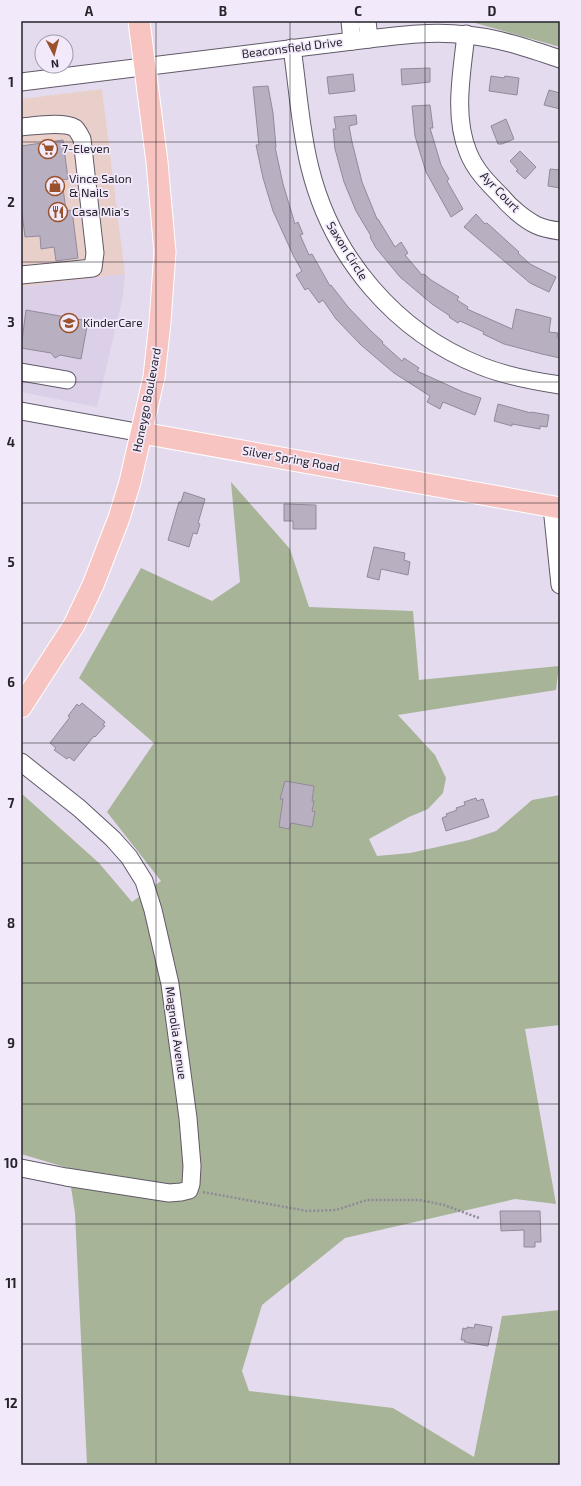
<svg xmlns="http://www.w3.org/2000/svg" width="581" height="1486" font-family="'Exo 2',sans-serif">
	<rect width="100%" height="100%" fill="#e4dcee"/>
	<polygon fill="#e9cfca" points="102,89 125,274 21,287 21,99"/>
	<polygon fill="#dccfe8" points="125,274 123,296 97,407 21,392 21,287"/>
	<g fill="#a8b498">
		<polygon points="468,21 560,21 560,47"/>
		<polygon points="231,482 290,549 309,607 413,611 419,680 559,666 556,690 398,715 435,755 446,778 443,793 428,809 409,817 369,839 377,856 410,853 469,840 496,831 532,800 560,795 560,1025 525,1029 556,1204 515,1199 345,1238 262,1305 242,1371 249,1391 393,1408 474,1457 502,1316 560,1310 560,1465 87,1465 75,1213 68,1168 21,1154 21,793 99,863 132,902 161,881 107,812 154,743 79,678 141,568 212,601 240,582"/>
	</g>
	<g fill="#b8b0c1" stroke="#928a9a">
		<polygon points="430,68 430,82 402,85 401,69"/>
		<polygon points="353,74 355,91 329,94 327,77"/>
		<polygon points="491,76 504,78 505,76 519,78 517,95 489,91"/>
		<polygon points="268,86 273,113 276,147 275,147 283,184 295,224 298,222 303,234 300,235 309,255 312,254 330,286 331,285 348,307 371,331 383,342 382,343 402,361 404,358 419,368 417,371 463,392 481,398 475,415 443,402 440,409 427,402 430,396 394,373 361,345 336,319 323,300 319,303 308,288 305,290 296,275 302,271 294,257 273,211 263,178 256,145 259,145 253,87"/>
		<polygon points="549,90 560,93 560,109 544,105"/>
		<polygon points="430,105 433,128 430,128 441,165 449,179 447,181 463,209 451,217 426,172 415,136 412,106"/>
		<polygon points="356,115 357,124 349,126 352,142 362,182 377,219 378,219 395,247 401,242 408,253 405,255 422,275 424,274 431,280 459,297 457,300 468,307 467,309 512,329 516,309 551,318 549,332 558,333 557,337 560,338 560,358 542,354 504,344 483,334 484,332 460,321 458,323 449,317 450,316 432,304 400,277 376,248 370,237 371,236 356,211 344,182 335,149 333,129 336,129 334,117"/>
		<polygon points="506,119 514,139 502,144 498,144 491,126"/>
		<polygon points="63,140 68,179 62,180 66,211 72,210 78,258 56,261 54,247 41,249 40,236 25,237 21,205 21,146"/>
		<polygon points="520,151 536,167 525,179 516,171 518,170 510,161"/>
		<polygon points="550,169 560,170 560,188 548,186"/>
		<polygon points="476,214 485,224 487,223 519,252 518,253 530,264 556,277 549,292 530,283 464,227"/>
		<polygon points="26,310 88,321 81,359 60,355 55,358 51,353 21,348"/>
		<polygon points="498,404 531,413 531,412 549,415 547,427 540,426 540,429 512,424 512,426 494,421"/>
		<polygon points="184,492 205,499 198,523 200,524 197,534 193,533 189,547 168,540 179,502 181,502"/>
		<polygon points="284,504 316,505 316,529 293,529 293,521 284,521"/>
		<polygon points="374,547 405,553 404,560 410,562 408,575 381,569 379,580 367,577"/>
		<polygon points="82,703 105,722 103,725 105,726 95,737 94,736 74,761 69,757 67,759 54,750 56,748 50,743 70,717 68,716 77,704 79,706"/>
		<polygon points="285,781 314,786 312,801 314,801 312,811 315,812 312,827 291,823 289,829 279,827 283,799 280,799"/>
		<polygon points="476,798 477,801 483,799 489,817 446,831 442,818 447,816 446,814 457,810 456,808 465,805 464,802"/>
		<polygon points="500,1211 540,1211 541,1242 535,1242 535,1247 524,1247 524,1230 501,1231"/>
		<polygon points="475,1324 492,1327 488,1346 464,1342 465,1340 461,1340 463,1328 467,1329 467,1327 474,1328"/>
	</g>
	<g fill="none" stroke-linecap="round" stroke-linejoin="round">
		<defs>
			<g id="minor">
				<polyline points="350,21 352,41"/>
				<polyline points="367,21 369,39"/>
				<path d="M466 34C462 73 453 115 468 152 475 170 488 183 501 196 510 207 524 219 536 225 544 229 552 230 560 231"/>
				<path d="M292 48C298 88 300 129 310 168 332 257 395 332 481 366 506 376 533 381 560 385"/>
				<path d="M21 82 369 39C401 35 434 31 467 35 499 38 530 49 560 59"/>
				<path d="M21 127C34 126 63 121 75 128 78 131 80 135 82 139L95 253 93 268 21 275"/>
				<polyline points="21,372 67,380"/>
				<polyline points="21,411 142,433"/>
				<polyline points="552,507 560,585"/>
				<polyline points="21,762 79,808 113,839 129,857 144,881 153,910 170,984 188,1118 192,1166 191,1184 189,1190 181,1192 169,1193 66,1177 21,1168"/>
			</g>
			<g id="major">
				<polyline points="142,433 560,508"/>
				<polyline points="21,707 74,625 93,585 119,518 130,482 154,377 160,322 165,252 157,162 139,21"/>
			</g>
		</defs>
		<use href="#minor" stroke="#615968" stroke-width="19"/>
		<use href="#major" stroke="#fff" stroke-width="23"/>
		<polyline stroke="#8e8996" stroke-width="2.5" stroke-dasharray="2 2" stroke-linecap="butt" points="203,1192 307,1211 336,1210 367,1200 420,1200 444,1205 479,1218"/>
		<use href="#minor" stroke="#fff" stroke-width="17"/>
		<use href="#major" stroke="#f8c4c2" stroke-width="21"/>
	</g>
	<path fill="none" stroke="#26232a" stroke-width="1" stroke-opacity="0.55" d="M156 21V1465M290 21V1465M425 21V1465M21 142H560M21 262H560M21 382H560M21 503H560M21 623H560M21 743H560M21 863H560M21 983H560M21 1104H560M21 1224H560M21 1344H560"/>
	<defs>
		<symbol id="supermarket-ring" viewBox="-11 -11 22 22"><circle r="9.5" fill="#f2e9fb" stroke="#99522b" stroke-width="1.5"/><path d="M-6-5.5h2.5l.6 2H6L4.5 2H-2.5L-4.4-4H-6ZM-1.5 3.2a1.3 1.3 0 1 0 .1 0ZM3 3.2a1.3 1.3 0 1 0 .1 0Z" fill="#99522b"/></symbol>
		<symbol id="shop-ring" viewBox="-11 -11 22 22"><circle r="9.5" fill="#f2e9fb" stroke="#99522b" stroke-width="1.5"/><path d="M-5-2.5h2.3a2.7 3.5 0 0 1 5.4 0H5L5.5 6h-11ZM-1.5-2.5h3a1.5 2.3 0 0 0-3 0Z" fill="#99522b"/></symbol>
		<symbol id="restaurant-ring" viewBox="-11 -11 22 22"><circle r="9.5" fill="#f2e9fb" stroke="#99522b" stroke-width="1.5"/><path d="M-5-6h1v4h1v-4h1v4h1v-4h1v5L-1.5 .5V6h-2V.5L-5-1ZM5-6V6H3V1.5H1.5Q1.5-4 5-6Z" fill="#99522b"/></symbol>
		<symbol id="school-ring" viewBox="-11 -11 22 22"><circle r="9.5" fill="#f2e9fb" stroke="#99522b" stroke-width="1.5"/><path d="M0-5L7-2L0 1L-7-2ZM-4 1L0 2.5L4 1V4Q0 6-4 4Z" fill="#99522b"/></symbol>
	</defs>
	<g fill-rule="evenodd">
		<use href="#supermarket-ring" x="37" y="138" width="22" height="22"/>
		<use href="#shop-ring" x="44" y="175" width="22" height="22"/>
		<use href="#restaurant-ring" x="47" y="201" width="22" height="22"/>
		<use href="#school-ring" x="58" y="312" width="22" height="22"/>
	</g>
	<g text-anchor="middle" stroke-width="3.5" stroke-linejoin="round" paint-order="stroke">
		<g font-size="12" fill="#26232a" stroke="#f2e9fb">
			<text transform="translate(292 48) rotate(-7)" y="4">Beaconsfield Drive</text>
			<text transform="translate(500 192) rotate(46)" y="4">Ayr Court</text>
			<text transform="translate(347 251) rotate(58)" y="4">Saxon Circle</text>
			<text transform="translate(147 400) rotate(-79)" y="4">Honeygo Boulevard</text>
			<text transform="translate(291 459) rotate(10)" y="4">Silver Spring Road</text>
			<text transform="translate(176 1033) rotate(82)" y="4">Magnolia Avenue</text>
		</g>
		<g font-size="12" fill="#26232a" stroke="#f2e9fb" text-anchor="start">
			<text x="62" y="153">7-Eleven</text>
			<text x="69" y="183">Vince Salon<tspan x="69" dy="14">&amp; Nails</tspan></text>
			<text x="72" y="216">Casa Mia's</text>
			<text x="83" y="327">KinderCare</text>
		</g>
	</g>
	<rect width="581" height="1486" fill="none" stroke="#f2e9fb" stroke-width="44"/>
	<g transform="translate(54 54) rotate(174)"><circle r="19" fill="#f2e9fb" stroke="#a09aa7"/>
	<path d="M0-3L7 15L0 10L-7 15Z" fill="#99522b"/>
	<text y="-6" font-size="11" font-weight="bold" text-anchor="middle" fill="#26232a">N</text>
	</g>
	<rect x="22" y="22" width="537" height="1442" fill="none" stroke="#26232a" stroke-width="1.5"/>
	<g font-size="13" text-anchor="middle" font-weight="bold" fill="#26232a">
		<text x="89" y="16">A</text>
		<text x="223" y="16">B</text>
		<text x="358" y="16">C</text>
		<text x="492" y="16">D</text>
		<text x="11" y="87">1</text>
		<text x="11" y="207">2</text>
		<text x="11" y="327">3</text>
		<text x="11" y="447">4</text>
		<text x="11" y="567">5</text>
		<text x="11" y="687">6</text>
		<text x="11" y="808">7</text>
		<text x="11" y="928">8</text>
		<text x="11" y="1048">9</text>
		<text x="11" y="1168">10</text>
		<text x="11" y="1288">11</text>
		<text x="11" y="1408">12</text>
	</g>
</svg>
